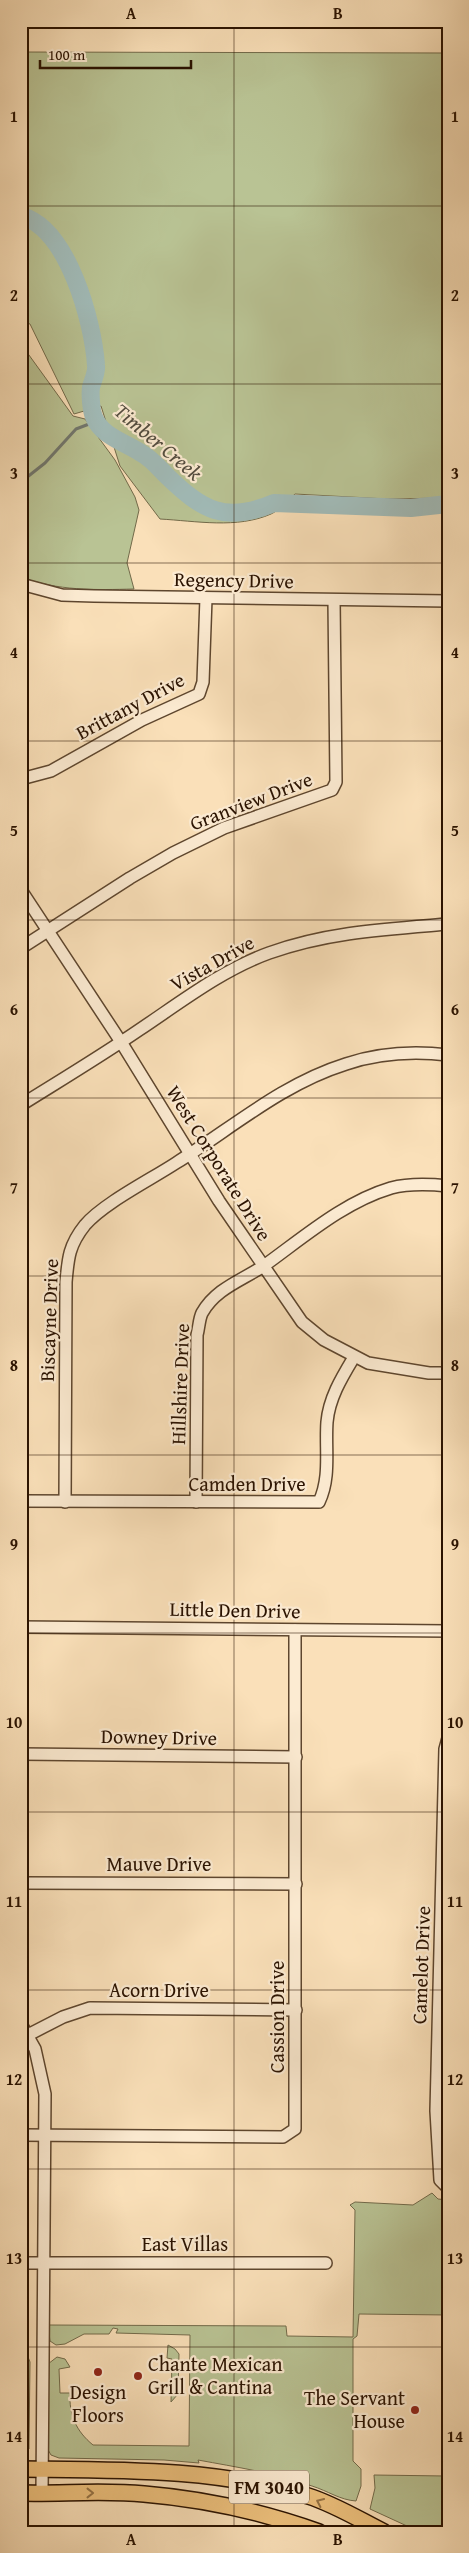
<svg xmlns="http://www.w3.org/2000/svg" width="469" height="2553" font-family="'Gentium Book Plus',serif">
	<rect width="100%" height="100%" fill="#fae0b9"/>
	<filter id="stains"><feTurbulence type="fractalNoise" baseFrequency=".004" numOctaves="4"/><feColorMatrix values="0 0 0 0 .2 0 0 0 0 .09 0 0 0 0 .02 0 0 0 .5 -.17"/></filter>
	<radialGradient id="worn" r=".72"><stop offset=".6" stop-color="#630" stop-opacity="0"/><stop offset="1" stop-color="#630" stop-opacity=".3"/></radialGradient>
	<g fill="#b9c394" stroke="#726a4a">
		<path d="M21 52 448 53V498L387 499 295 494C288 500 280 510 271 514 237 529 196 521 160 519L120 466 101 406 74 414 30 324 21 320Z"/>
		<path d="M21 344 73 416 85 419 115 460 135 497 139 510 127 563 134 589C95 590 58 591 21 577Z"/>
		<path d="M432 2193 438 2199 448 2200V2315L359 2314 357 2336 353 2339V2461L361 2469V2486L356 2501C340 2500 328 2491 312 2486 275 2473 236 2467 198 2460L199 2463 164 2460 59 2458 51 2455 47 2448 48 2364 57 2357 65 2359 70 2367 59 2369 60 2393H70C69 2415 76 2431 93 2445L189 2446 190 2335 116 2333 118 2329 113 2328 109 2334H84L65 2344 56 2345 50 2341 48 2325 286 2326 287 2336 353 2337 355 2210 350 2205 355 2202 413 2205Z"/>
		<polygon points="168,2345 175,2349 179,2354 178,2394 171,2402 172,2359 167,2358"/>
		<polygon points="21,2354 28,2357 30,2362 29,2443 29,2449 21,2457"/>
		<polygon points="374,2475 445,2476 445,2481 448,2482 448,2532 420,2532 370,2509 375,2488"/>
	</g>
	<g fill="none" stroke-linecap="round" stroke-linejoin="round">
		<polyline stroke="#71776e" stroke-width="3" points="26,478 45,463 76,429 97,421"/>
		<path stroke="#a1bbb8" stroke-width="18" d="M21 216C68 228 93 322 96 365 97 372 93 380 91 387 90 394 91 410 94 417 102 437 125 442 141 453 151 458 159 468 167 476 202 510 225 524 274 503L411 508 448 504"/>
		<defs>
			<g id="minor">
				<polyline points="21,584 62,595 94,596 448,601"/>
				<polyline points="21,779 51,771 142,720 199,694 203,682 206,598"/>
				<polyline points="21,890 121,1042 219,1201 302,1322 324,1340 368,1363 429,1373 448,1373"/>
				<polyline points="21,948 130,878 173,853 224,828 332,790 336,782 334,600"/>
				<path d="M21 1105C61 1080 101 1056 139 1030 181 1002 222 970 269 953 327 932 387 929 448 924"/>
				<path d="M21 1501 319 1502C331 1477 325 1449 327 1422 329 1398 342 1377 354 1357"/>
				<path d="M65 1502 66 1282C68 1258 69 1245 85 1225 104 1203 150 1180 176 1163 232 1128 282 1084 346 1064 379 1053 414 1051 448 1055"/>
				<path d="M196 1502 197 1335C199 1328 199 1319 202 1313 216 1288 243 1280 265 1265 304 1237 344 1202 391 1188 410 1183 429 1184 448 1186"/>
				<polyline points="21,1627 448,1631"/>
				<polyline points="448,1738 445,1749 436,2111 440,2180 448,2188"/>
				<polyline points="21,1754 296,1757"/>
				<polyline points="21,1883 296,1884"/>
				<polyline points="21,2024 35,2049 45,2094 42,2493"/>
				<polyline points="28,2035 63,2017 90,2008 296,2010"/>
				<polyline points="21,2135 283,2137 295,2129 295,1630"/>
				<polyline points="21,2263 326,2263"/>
			</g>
			<g id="major">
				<path d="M21 2469C117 2470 215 2468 308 2496 334 2504 360 2520 384 2532"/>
				<path d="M21 2493C62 2494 104 2490 144 2494 204 2499 263 2512 319 2532"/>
			</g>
		</defs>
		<use href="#minor" stroke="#5e462e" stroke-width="14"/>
		<use href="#major" stroke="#2a1200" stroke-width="18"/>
		<use href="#minor" stroke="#fcebd2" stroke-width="11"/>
		<use href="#major" stroke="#edc07c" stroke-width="15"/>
	</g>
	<defs><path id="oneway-chevron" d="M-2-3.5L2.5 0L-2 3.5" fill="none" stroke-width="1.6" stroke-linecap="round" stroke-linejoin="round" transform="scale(1.25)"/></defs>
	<g stroke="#957244">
		<use href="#oneway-chevron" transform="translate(90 2493)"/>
		<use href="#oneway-chevron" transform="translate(320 2502) rotate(-155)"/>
	</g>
	<path fill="none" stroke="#2a1200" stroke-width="1" stroke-opacity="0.55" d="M234 21V2532M21 206H448M21 384H448M21 563H448M21 741H448M21 920H448M21 1098H448M21 1276H448M21 1455H448M21 1633H448M21 1812H448M21 1990H448M21 2169H448M21 2347H448"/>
	<g fill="#8f2418" stroke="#fcebd2" stroke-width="2">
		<circle cx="98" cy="2372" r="5"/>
		<circle cx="138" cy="2376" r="5"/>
		<circle cx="415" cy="2410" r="5"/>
	</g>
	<g text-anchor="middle" stroke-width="4.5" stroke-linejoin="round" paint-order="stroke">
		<rect fill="#fcebd2" stroke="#69533f" stroke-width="1" x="229" y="2470.5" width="80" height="33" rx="4"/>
		<g font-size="19" font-weight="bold" fill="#2a1200">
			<text x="269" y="2494">FM 3040</text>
		</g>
		<g font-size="20" fill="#2a1200" stroke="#fcebd2">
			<text transform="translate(234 580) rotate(1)" y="7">Regency Drive</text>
			<text transform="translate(130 706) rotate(-28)" y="7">Brittany Drive</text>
			<text transform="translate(251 801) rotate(-21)" y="7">Granview Drive</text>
			<text transform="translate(212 963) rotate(-29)" y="7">Vista Drive</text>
			<text transform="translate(219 1163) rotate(58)" y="7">West Corporate Drive</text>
			<text transform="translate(49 1320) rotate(-88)" y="7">Biscayne Drive</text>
			<text transform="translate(180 1384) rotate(-88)" y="7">Hillshire Drive</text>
			<text x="247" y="1491">Camden Drive</text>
			<text transform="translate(235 1610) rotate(1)" y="7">Little Den Drive</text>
			<text transform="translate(159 1737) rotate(1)" y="7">Downey Drive</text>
			<text x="159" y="1871">Mauve Drive</text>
			<text transform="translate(421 1965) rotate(-88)" y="7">Camelot Drive</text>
			<text x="159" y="1997">Acorn Drive</text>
			<text transform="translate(277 2017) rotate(-90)" y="7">Cassion Drive</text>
			<text x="185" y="2251">East Villas</text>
		</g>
		<g font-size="20" fill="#2a1200" stroke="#fcebd2" text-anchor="start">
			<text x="148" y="2371">Chante Mexican<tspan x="148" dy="23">Grill &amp; Cantina</tspan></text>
			<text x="98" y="2399" text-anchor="middle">Design<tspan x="98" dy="23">Floors</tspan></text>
			<text x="405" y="2405" text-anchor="end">The Servant<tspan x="405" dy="23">House</tspan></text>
		</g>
		<g font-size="21" font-style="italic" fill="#544d40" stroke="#fcebd2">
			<text transform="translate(158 442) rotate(40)" y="7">Timber Creek</text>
		</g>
	</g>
	<rect width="469" height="2553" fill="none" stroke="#fae0b9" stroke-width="55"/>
	<path d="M40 60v8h151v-8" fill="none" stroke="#2a1200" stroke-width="2.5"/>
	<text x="48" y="60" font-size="15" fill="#2a1200" stroke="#fcebd2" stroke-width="4" paint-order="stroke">100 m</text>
	<rect x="28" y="28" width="414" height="2498" fill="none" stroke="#2a1200" stroke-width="2"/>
	<g font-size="16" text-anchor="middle" font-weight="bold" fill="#2a1200">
		<text x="131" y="19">A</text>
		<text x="338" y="19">B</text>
		<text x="14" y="122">1</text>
		<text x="455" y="122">1</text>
		<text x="14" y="301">2</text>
		<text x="455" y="301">2</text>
		<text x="14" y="479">3</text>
		<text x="455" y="479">3</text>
		<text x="14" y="658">4</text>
		<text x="455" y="658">4</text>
		<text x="14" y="836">5</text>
		<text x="455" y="836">5</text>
		<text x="14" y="1015">6</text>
		<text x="455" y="1015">6</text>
		<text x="14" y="1193">7</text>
		<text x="455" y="1193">7</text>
		<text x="14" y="1371">8</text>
		<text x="455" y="1371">8</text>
		<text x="14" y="1550">9</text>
		<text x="455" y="1550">9</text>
		<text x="14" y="1728">10</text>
		<text x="455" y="1728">10</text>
		<text x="14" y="1907">11</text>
		<text x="455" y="1907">11</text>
		<text x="14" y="2085">12</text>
		<text x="455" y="2085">12</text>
		<text x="14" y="2264">13</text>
		<text x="455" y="2264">13</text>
		<text x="14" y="2442">14</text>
		<text x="455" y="2442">14</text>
		<text x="131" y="2545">A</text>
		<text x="338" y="2545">B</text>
	</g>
	<rect width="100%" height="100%" filter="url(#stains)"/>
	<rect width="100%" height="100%" fill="url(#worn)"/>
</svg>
